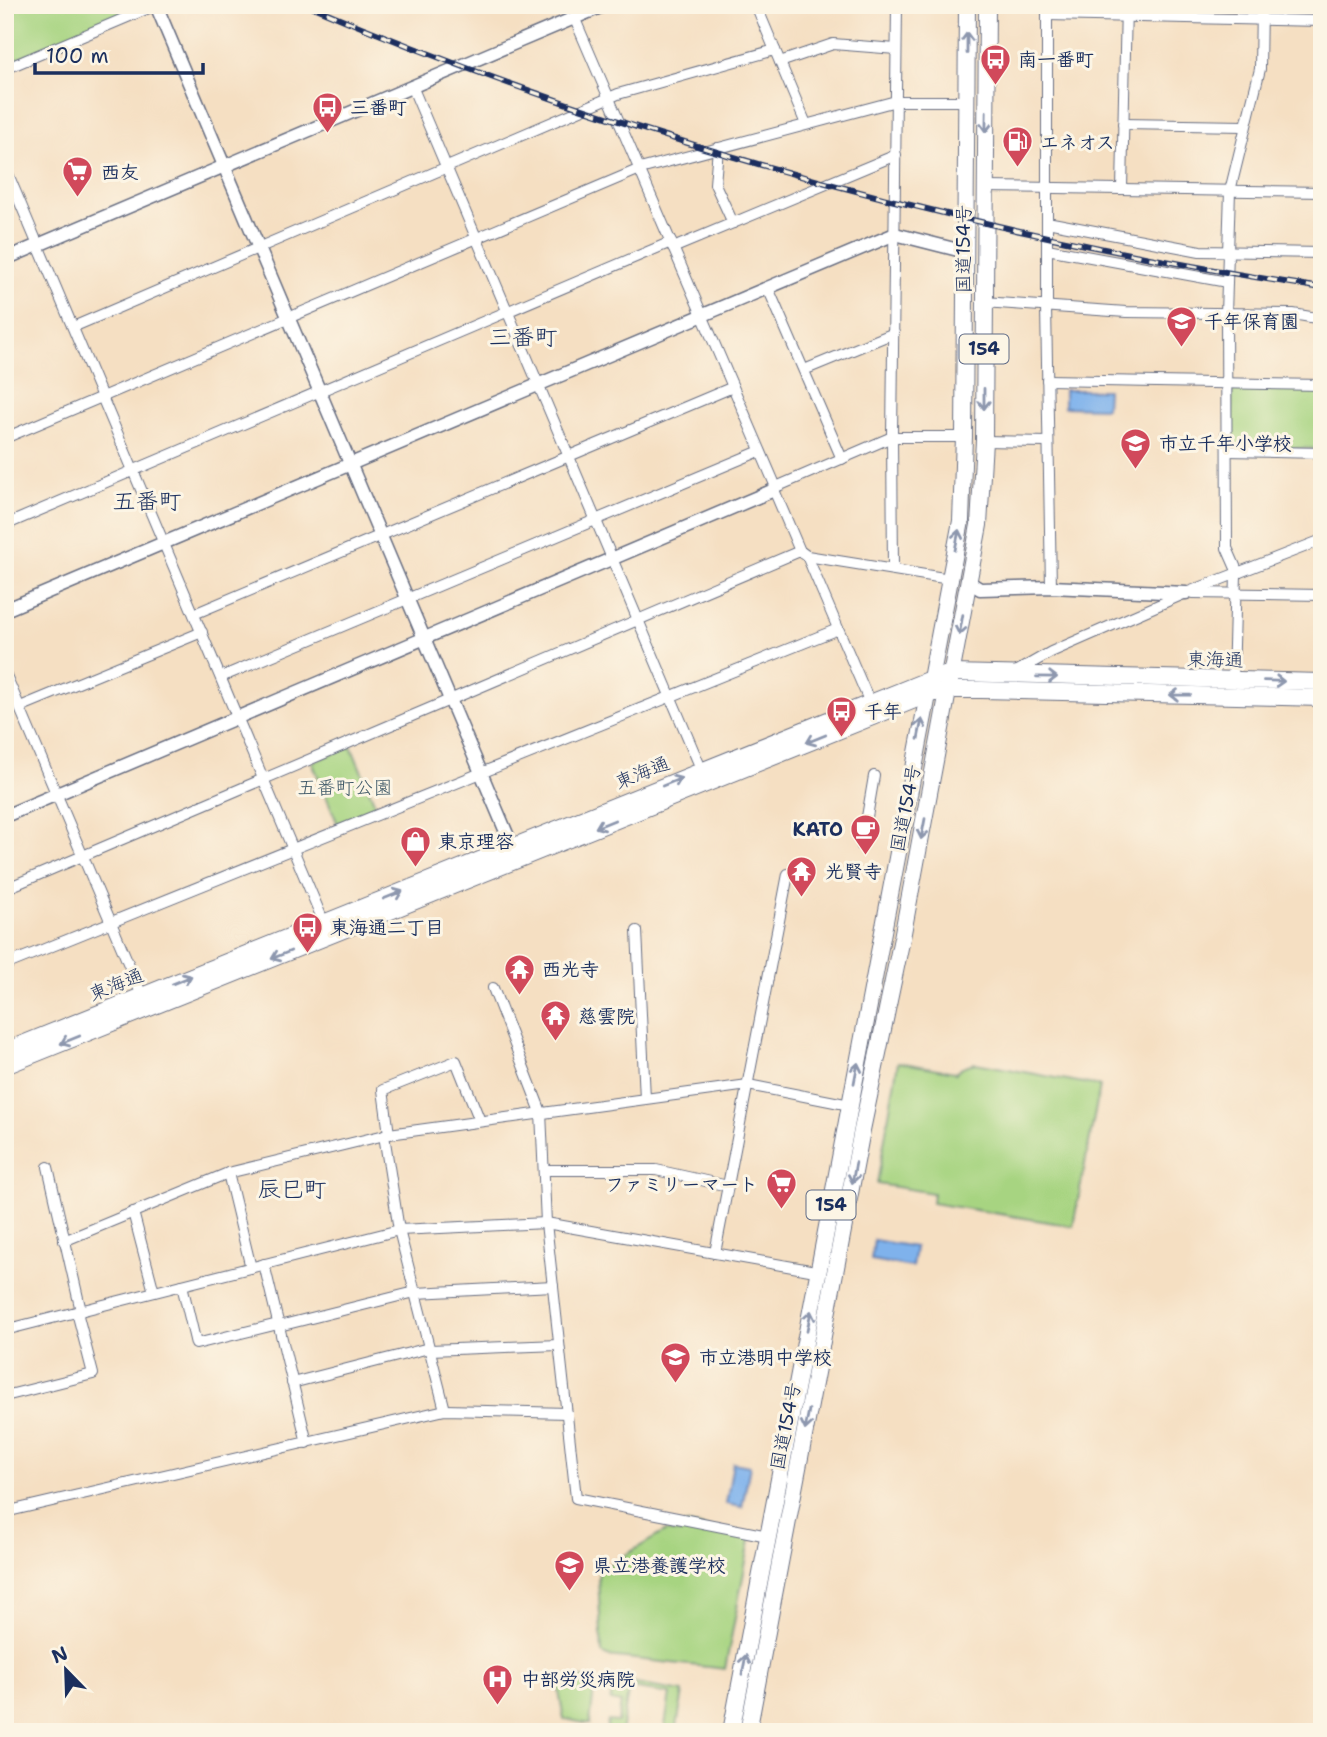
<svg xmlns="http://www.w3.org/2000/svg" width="1327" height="1737" font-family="'Shantell Sans','Klee One',sans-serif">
	<rect width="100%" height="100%" fill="#fcf5e5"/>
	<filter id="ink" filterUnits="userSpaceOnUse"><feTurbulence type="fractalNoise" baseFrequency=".0143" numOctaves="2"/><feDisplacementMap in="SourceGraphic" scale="14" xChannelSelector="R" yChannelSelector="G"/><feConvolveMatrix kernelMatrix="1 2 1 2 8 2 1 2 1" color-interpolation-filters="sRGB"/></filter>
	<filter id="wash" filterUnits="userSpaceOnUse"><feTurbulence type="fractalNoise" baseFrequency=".00686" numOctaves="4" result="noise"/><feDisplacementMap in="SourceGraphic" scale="28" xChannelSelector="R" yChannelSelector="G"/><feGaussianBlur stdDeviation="1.57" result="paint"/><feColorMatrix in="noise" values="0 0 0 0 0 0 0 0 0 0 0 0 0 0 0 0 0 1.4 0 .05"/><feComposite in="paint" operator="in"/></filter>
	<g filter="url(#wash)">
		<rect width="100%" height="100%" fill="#f5dfc2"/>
		<g fill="#a7d481" stroke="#618270" stroke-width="2">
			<polygon points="19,5 144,5 5,64 5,11"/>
			<polygon points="1236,387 1322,389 1322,449 1236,447 1232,443 1232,391"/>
			<polygon points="351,746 378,811 339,827 312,762"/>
			<path d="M898 1062 955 1072V1074C959 1066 968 1065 976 1063L1100 1086 1073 1226 932 1203 933 1193 877 1184Z"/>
			<polygon points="686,1524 751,1536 725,1669 607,1656 602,1653 598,1577 600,1570 666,1531 681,1533"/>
			<polygon points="556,1676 595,1680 590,1724 564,1719"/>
			<polygon points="624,1682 683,1692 676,1732 664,1732 670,1694 629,1688 621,1732 606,1732 608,1721 618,1722 621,1703 610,1701 612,1692 622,1693"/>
		</g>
		<g fill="#7fb2ec" stroke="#4d70a5" stroke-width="2">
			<polygon points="1064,390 1107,390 1106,408 1064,407"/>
			<polygon points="874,1240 915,1247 912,1267 871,1260"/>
			<polygon points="733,1463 750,1466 742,1507 726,1504"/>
		</g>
	</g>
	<g filter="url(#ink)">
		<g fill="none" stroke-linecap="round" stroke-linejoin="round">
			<defs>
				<g id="minor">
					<polyline points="756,5 806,124"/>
					<polyline points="1047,5 1047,307"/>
					<polyline points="1047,15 1322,21"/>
					<polyline points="574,17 776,487"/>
					<polyline points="780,62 833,44 896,49"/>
					<polyline points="5,69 156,5"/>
					<polyline points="412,86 702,771"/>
					<polyline points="1123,124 1244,126"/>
					<polyline points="718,148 715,184 733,223"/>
					<polyline points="5,167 324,923"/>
					<polyline points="985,187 1322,192"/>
					<polyline points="1122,189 1126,5"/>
					<polyline points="1047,222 1200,251 1322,253"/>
					<polyline points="673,248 896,155"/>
					<polyline points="1047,249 1227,282"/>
					<polyline points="768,288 842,459"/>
					<polyline points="984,302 1126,312 1293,314 1322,319"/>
					<polyline points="1046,307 1051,587"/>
					<polyline points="73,327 618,94 775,50"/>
					<polyline points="804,370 894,333"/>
					<polyline points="1047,380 1322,385"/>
					<polyline points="5,438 640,169 896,101 967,101"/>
					<polyline points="984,441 1048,442"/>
					<polyline points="1227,451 1322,453"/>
					<polyline points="5,525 671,242"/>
					<polyline points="807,556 950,579"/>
					<polyline points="893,569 892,437 897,5"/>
					<polyline points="1238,573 1227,548 1226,314 1230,191 1260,69 1261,5"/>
					<polyline points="1193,593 1322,595"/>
					<polyline points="194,614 733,387"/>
					<polyline points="5,673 143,998"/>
					<polyline points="1014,673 1051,652 1186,593 1322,540"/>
					<polyline points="221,677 760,451"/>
					<polyline points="1233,680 1236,574"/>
					<polyline points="870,703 807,556 800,551 774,490 776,487 892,437 964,437"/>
					<polyline points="20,707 202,632"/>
					<polyline points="862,846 874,776"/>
					<polyline points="5,889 800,551"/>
					<polyline points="637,931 645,1098"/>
					<polyline points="5,965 838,629"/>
					<polyline points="493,988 541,1112 546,1223 576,1498 768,1536"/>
					<polyline points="389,1134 383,1090 456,1061 480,1121"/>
					<polyline points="384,1135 399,1230 445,1410"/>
					<polyline points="48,1167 81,1311"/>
					<polyline points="544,1170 656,1170 728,1186"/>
					<polyline points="228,1173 251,1268"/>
					<polyline points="133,1212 154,1292"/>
					<polyline points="64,1241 228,1173 389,1134 748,1085 850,1105"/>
					<polyline points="715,1253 788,874"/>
					<polyline points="264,1264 307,1443"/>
					<polyline points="182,1285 196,1344 278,1324"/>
					<polyline points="416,1293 553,1286"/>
					<polyline points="279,1326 415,1292"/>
					<polyline points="5,1330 399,1230 546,1223 821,1272"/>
					<polyline points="430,1350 559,1345"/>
					<polyline points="292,1383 429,1348"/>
					<polyline points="5,1396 93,1374 77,1312"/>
					<polyline points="5,1512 445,1410 567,1413"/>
				</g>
				<g id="tertiary">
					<polyline points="156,5 515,853"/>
					<polyline points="5,259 605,5"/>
					<polyline points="969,582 980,589 1051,587 1186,593"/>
					<polyline points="5,610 895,234 966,252"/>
					<polyline points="5,816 774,490"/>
				</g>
				<g id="primary">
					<polyline points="5,1051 930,679 952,673 1322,682"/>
					<polyline points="5,1066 927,695 949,690 981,690 1322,698"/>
				</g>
				<g id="trunk">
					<polyline points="731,1732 961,521 964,437 967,5"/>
					<polyline points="748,1732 862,1130 902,938 979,525 984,441 987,5"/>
				</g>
			</defs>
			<use href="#minor" stroke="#676d81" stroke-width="12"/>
			<use href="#tertiary" stroke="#676d81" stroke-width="15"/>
			<use href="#primary" stroke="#676d81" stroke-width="18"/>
			<use href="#trunk" stroke="#676d81" stroke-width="18"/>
			<use href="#minor" stroke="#fff" stroke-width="10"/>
			<use href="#tertiary" stroke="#fff" stroke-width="12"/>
			<use href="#primary" stroke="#fff" stroke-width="16"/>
			<use href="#trunk" stroke="#fff" stroke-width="16"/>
			<defs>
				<path id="rail" d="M308 5C632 142 975 234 1322 288"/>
			</defs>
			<use href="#rail" stroke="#1b2f5e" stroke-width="6"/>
			<use href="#rail" stroke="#fcf5e5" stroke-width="3.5" stroke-dasharray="10" stroke-linecap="butt"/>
		</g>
		<defs><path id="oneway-shaft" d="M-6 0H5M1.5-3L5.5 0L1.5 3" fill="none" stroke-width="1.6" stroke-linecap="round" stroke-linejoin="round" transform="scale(1.75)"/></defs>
		<g stroke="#8d97ae">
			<use href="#oneway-shaft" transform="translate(967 43) rotate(-90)"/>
			<use href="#oneway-shaft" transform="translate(986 122) rotate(91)"/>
			<use href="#oneway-shaft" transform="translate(984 399) rotate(90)"/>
			<use href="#oneway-shaft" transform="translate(957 540) rotate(-79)"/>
			<use href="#oneway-shaft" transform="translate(961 625) rotate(100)"/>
			<use href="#oneway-shaft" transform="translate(1047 677) rotate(1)"/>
			<use href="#oneway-shaft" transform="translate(1274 681) rotate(2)"/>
			<use href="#oneway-shaft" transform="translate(1180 695) rotate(-179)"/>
			<use href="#oneway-shaft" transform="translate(920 729) rotate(-79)"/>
			<use href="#oneway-shaft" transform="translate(816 739) rotate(158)"/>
			<use href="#oneway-shaft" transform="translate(672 782) rotate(-22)"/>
			<use href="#oneway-shaft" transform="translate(605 824) rotate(158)"/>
			<use href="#oneway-shaft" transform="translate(923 829) rotate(101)"/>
			<use href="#oneway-shaft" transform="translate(393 895) rotate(-22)"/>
			<use href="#oneway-shaft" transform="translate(281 955) rotate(158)"/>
			<use href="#oneway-shaft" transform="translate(182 980) rotate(-22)"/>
			<use href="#oneway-shaft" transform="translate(70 1040) rotate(158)"/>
			<use href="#oneway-shaft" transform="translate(856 1073) rotate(-79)"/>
			<use href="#oneway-shaft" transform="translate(854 1173) rotate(100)"/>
			<use href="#oneway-shaft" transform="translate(809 1321) rotate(-79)"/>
			<use href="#oneway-shaft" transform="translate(807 1420) rotate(101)"/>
			<use href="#oneway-shaft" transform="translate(744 1665) rotate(-79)"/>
		</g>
	</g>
	<defs>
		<symbol id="bus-pin" viewBox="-11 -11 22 30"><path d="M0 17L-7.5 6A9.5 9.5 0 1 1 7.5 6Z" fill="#d1495b" stroke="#fcf5e5"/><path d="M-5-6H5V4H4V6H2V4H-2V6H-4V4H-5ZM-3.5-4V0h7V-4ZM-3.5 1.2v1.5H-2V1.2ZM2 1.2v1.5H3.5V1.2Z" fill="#fff"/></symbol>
		<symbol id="fuel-pin" viewBox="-11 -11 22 30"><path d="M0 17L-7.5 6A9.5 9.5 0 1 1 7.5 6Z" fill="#d1495b" stroke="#fcf5e5"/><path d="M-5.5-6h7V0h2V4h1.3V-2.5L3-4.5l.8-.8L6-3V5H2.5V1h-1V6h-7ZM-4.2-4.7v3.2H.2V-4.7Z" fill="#fff"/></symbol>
		<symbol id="supermarket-pin" viewBox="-11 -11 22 30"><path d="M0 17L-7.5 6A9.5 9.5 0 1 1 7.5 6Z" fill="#d1495b" stroke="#fcf5e5"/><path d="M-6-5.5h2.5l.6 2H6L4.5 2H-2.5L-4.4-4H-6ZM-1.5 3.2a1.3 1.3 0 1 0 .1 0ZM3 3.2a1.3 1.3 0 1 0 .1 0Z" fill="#fff"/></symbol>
		<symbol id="school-pin" viewBox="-11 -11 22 30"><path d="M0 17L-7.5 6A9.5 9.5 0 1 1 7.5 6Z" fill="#d1495b" stroke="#fcf5e5"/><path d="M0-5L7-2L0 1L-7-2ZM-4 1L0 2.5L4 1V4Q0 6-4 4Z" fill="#fff"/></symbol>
		<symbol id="cafe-pin" viewBox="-11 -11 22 30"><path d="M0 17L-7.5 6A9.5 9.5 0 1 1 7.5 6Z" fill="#d1495b" stroke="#fcf5e5"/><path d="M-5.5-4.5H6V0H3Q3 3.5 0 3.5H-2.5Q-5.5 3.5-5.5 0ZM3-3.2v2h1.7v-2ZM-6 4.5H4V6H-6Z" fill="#fff"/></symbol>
		<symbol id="shop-pin" viewBox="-11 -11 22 30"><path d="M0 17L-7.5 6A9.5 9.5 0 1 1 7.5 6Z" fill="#d1495b" stroke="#fcf5e5"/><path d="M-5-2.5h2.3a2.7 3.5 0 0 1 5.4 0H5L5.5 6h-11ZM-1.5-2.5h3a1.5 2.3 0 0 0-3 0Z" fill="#fff"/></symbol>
		<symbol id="temple-pin" viewBox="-11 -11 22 30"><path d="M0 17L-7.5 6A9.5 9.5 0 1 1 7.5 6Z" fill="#d1495b" stroke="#fcf5e5"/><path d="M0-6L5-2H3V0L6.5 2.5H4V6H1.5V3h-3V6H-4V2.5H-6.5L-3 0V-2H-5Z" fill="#fff"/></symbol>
		<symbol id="hospital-pin" viewBox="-11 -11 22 30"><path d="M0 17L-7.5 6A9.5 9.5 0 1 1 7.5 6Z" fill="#d1495b" stroke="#fcf5e5"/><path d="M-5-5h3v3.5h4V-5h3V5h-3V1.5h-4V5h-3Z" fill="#fff"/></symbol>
	</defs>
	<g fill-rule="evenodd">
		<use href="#bus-pin" x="978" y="42" width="35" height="47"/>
		<use href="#bus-pin" x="310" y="90" width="35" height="47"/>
		<use href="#fuel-pin" x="1000" y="124" width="35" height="47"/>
		<use href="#supermarket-pin" x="60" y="154" width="35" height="47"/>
		<use href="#school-pin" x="1164" y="304" width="35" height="47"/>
		<use href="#school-pin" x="1118" y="426" width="35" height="47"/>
		<use href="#bus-pin" x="824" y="694" width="35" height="47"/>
		<use href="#cafe-pin" x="848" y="812" width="35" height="47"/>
		<use href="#shop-pin" x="398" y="824" width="35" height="47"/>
		<use href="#temple-pin" x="784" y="854" width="35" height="47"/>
		<use href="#bus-pin" x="290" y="910" width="35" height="47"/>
		<use href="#temple-pin" x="502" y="952" width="35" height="47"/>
		<use href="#temple-pin" x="538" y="998" width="35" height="47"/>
		<use href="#supermarket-pin" x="764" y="1166" width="35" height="47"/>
		<use href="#school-pin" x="658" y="1340" width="35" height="47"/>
		<use href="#school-pin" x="552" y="1548" width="35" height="47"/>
		<use href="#hospital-pin" x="480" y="1662" width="35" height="47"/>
	</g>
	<g text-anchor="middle" stroke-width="6" stroke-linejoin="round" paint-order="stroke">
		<g fill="#fcf5e5" stroke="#5e6a86" stroke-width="2">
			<rect x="959.5" y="334.5" width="49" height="29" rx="5"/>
			<rect x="806.5" y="1190.5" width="49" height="29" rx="5"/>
		</g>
		<g font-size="18" font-weight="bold" fill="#1b2f5e">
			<text x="984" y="355">154</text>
			<text x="831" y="1211">154</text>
		</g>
		<g font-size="19" font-weight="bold" fill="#1b2f5e" stroke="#fcf5e5" text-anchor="start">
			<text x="1018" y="66">南一番町</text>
			<text x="350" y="114">三番町</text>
			<text x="1040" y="149">エネオス</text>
			<text x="101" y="179">西友</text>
			<text x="1204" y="328">千年保育園</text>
			<text x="1159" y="450">市立千年小学校</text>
			<text x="864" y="718">千年</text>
			<text x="843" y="836" text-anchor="end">KATO</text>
			<text x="438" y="848">東京理容</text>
			<text x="825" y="878">光賢寺</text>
			<text x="330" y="934">東海通二丁目</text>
			<text x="542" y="976">西光寺</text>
			<text x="578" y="1023">慈雲院</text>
			<text x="758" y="1191" text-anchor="end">ファミリーマート</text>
			<text x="699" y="1364">市立港明中学校</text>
			<text x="593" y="1572">県立港養護学校</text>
			<text x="521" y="1686">中部労災病院</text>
		</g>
		<g font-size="19" fill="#1b2f5e" stroke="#fcf5e5">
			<text transform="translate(963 249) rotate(-90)" y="7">国道154号</text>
			<text transform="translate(1215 659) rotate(1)" y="7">東海通</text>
			<text transform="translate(642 772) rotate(-22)" y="7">東海通</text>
			<text transform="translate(905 808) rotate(-79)" y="7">国道154号</text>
			<text transform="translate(116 984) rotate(-22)" y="7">東海通</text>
			<text transform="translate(785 1426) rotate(-79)" y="7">国道154号</text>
		</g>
		<g font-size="19" fill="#3e5867" stroke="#fcf5e5">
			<text x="345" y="794">五番町公園</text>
		</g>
		<g font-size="23" fill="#1b2f5e" stroke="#fcf5e5">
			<text x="523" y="345">三番町</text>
			<text x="147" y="509">五番町</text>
			<text x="292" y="1197">辰巳町</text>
		</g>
	</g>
	<rect width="1327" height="1737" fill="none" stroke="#fcf5e5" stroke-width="28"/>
	<g transform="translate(66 1670) rotate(337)" stroke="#fcf5e5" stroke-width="5" paint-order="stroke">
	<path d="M0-5L12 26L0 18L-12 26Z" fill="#1b2f5e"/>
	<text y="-10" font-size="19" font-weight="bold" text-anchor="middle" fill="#1b2f5e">N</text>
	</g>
	<path d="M35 63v10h168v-10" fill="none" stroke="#1b2f5e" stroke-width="3.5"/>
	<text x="46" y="63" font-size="21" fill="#1b2f5e" stroke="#fcf5e5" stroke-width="5" paint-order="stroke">100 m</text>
</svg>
